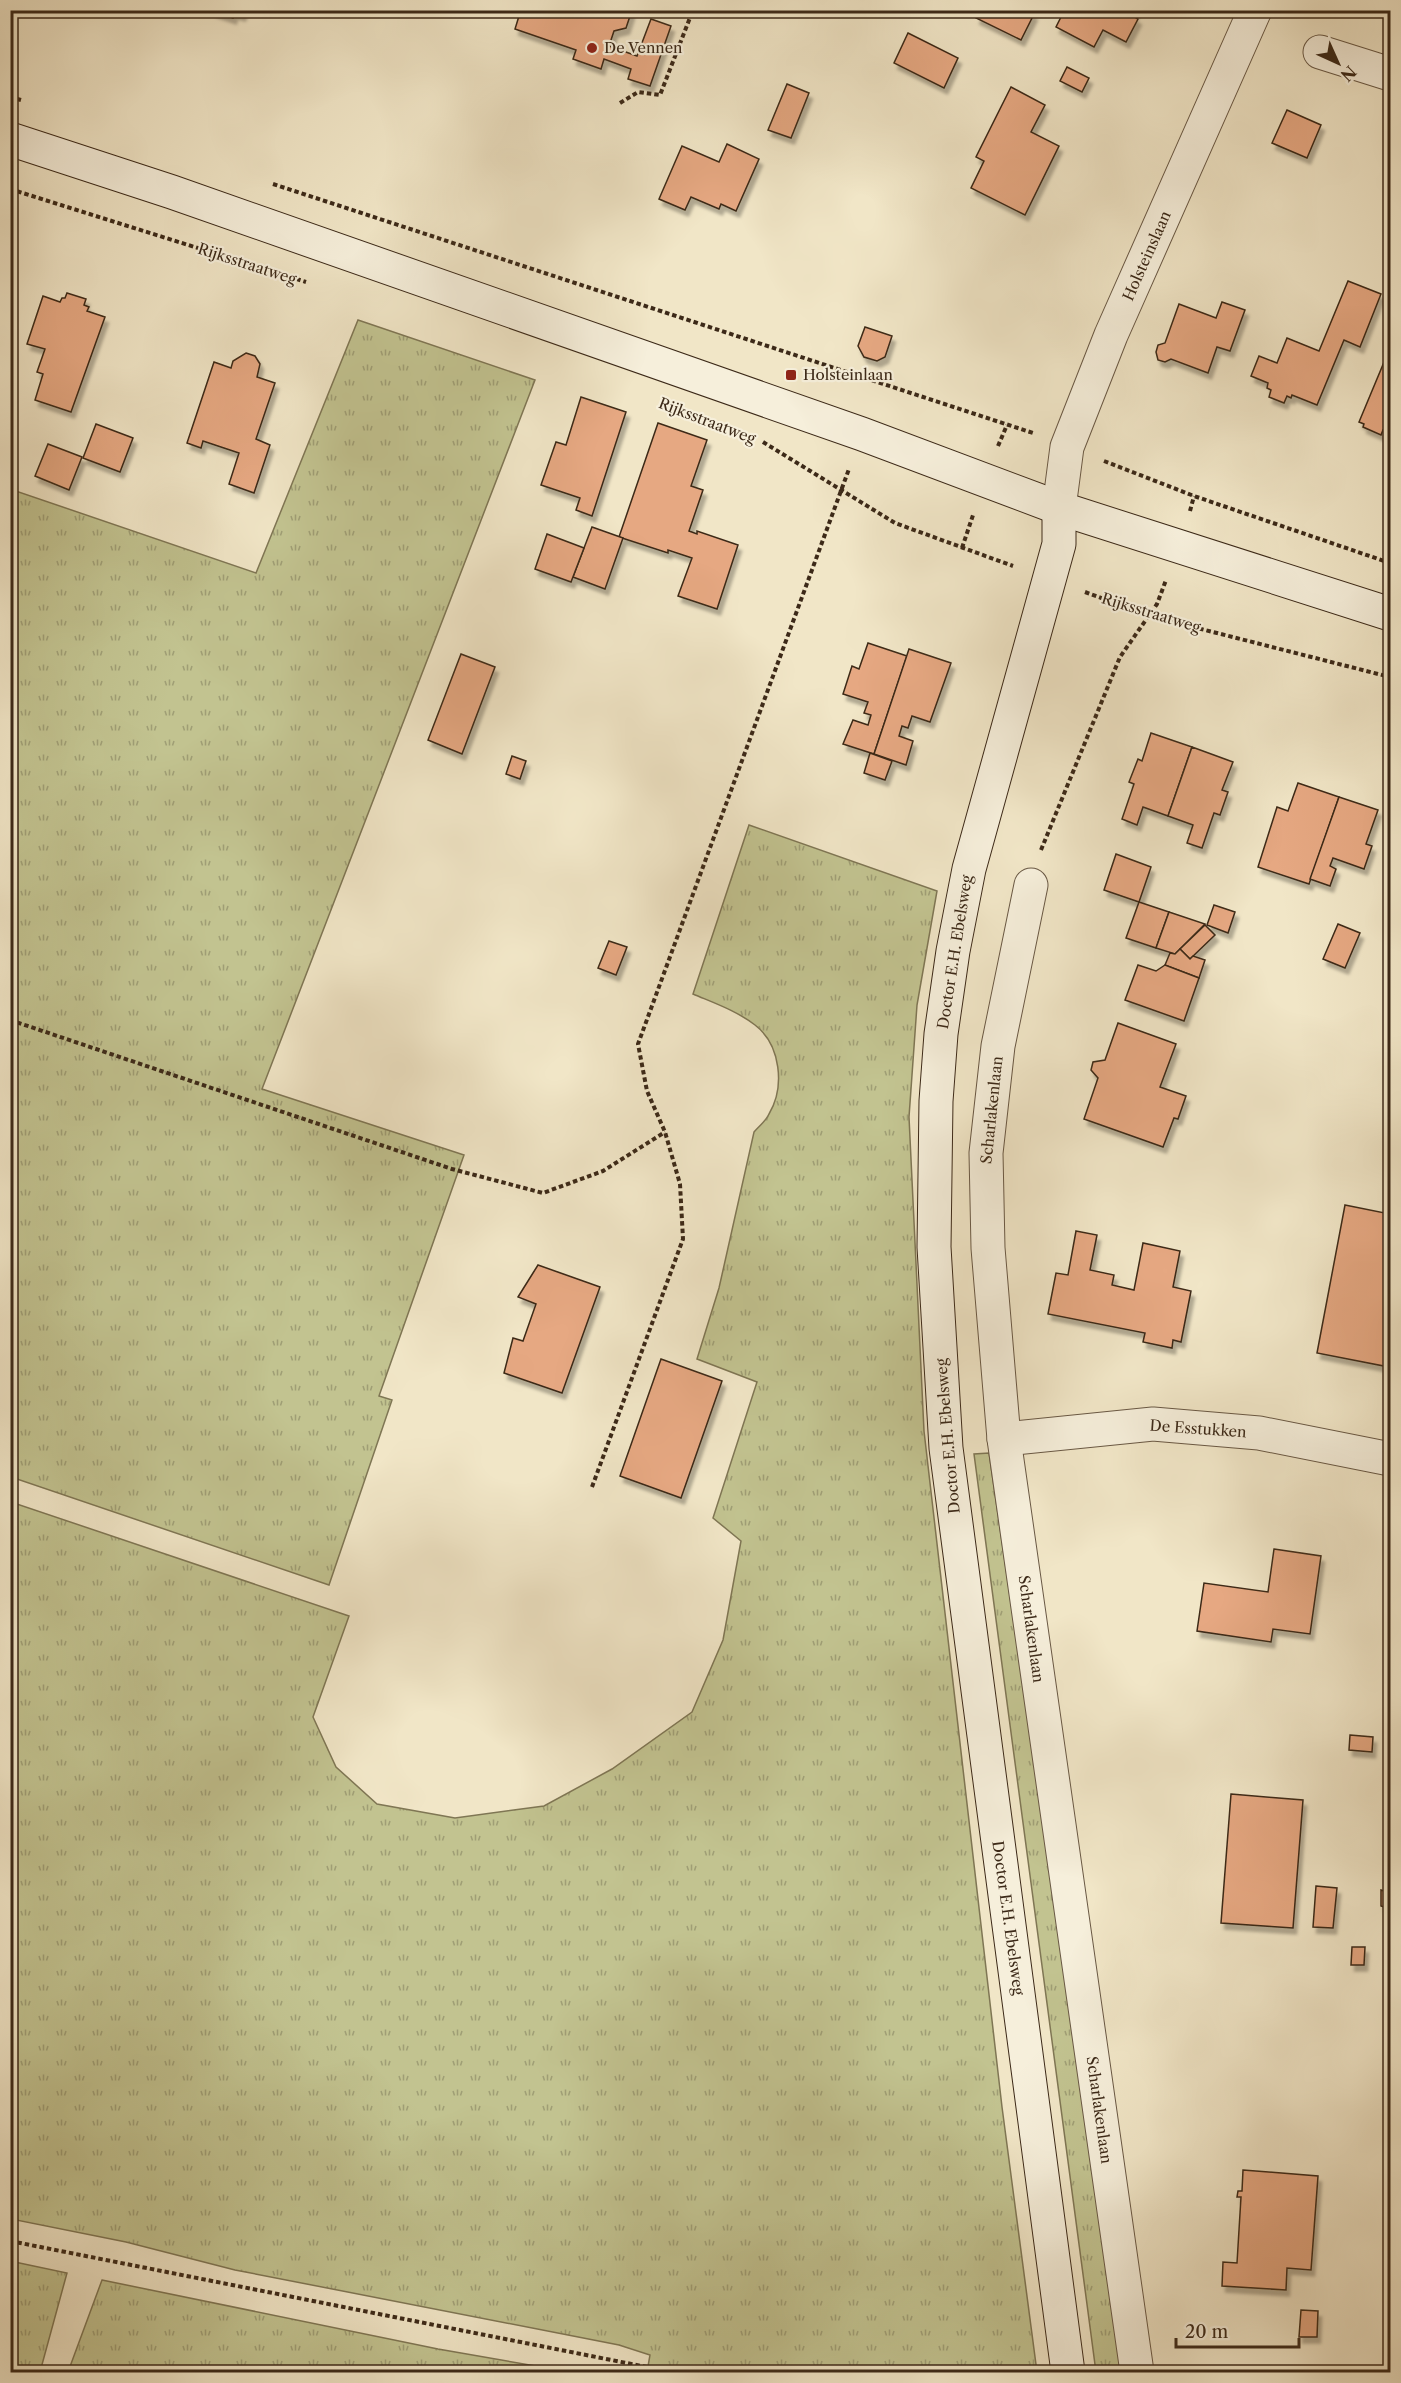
<svg xmlns="http://www.w3.org/2000/svg" width="1401" height="2383" font-family="'Libre Caslon Text',serif">
	<defs>
		<pattern id="grass-tufts" width="24" height="20" patternUnits="userSpaceOnUse" patternTransform="scale(1.5)"><rect width="24" height="20" fill="#c2c390"/><path d="M3 7l-1-3M5 7V3M7 7l1-3M15 17l-1-3M17 17v-4M19 17l1-3" fill="none" stroke="#9f9e75"/></pattern>
		<filter id="shadow"><feDropShadow dx="3.5" dy="6" stdDeviation="1.5" flood-color="#0004"/></filter>
	</defs>
	<rect width="100%" height="100%" fill="#f1e6c7"/>
	<filter id="stains"><feTurbulence type="fractalNoise" baseFrequency=".00333" numOctaves="4"/><feColorMatrix values="0 0 0 0 .2 0 0 0 0 .09 0 0 0 0 .02 0 0 0 .5 -.17"/></filter>
	<radialGradient id="worn" r=".72"><stop offset=".6" stop-color="#630" stop-opacity="0"/><stop offset="1" stop-color="#630" stop-opacity=".3"/></radialGradient>
	<g fill="url(#grass-tufts)" stroke="#7f7654" stroke-width="1.5">
		<polygon points="358,320 535,380 262,1089 464,1155 379,1396 392,1400 329,1585 11,1477 10,489 256,573"/>
		<path d="M749 825 937 891 917 1005 909 1117 924 1431 1002 2107 1037 2372H647L650 2355 619 2345 235 2270 126 2242 11 2219V1502L349 1616 313 1717 336 1767 377 1804 455 1818 544 1806 612 1769 692 1712 723 1640 741 1541 713 1518 757 1382 697 1359 719 1288 754 1132C759 1126 766 1121 769 1114 785 1087 781 1045 755 1025 737 1011 714 1003 693 994Z"/>
		<polygon points="989,1453 1124,2372 1096,2372 974,1454"/>
		<polygon points="10,2261 67,2273 40,2372 11,2372"/>
		<polygon points="102,2280 438,2349 570,2372 68,2372"/>
	</g>
	<g fill="#e6a882" stroke="#3c2918" stroke-width="1.5" filter="url(#shadow)">
		<polygon points="244,10 242,15 234,13 233,18 212,11"/>
		<polygon points="515,10 630,10 631,13 626,28 614,31 609,46 637,56 651,19 671,26 650,86 628,79 631,69 604,59 601,69 573,59 576,50 515,29 519,16"/>
		<polygon points="980,10 1027,10 1034,14 1021,40 976,18"/>
		<polygon points="1058,10 1136,10 1133,16 1138,19 1126,42 1103,30 1094,47 1056,27 1063,13"/>
		<polygon points="908,33 958,58 944,88 894,63"/>
		<polygon points="1067,67 1089,78 1082,92 1060,81"/>
		<polygon points="787,84 809,93 791,138 768,130"/>
		<polygon points="1011,87 1045,105 1031,132 1059,146 1025,215 971,188 984,161 976,157"/>
		<polygon points="1287,110 1321,125 1307,158 1272,143"/>
		<polygon points="727,144 759,159 736,211 721,204 719,209 691,197 685,210 659,199 682,146 719,162"/>
		<polygon points="1348,281 1381,294 1360,347 1344,340 1317,405 1292,395 1291,398 1287,396 1284,403 1269,397 1271,390 1267,388 1268,383 1251,376 1259,356 1277,363 1287,338 1319,351"/>
		<polygon points="67,293 86,299 84,305 89,307 87,311 105,317 71,412 35,400 43,374 37,372 45,349 27,344 43,296 60,302 62,298 65,298"/>
		<polygon points="1222,302 1245,310 1230,351 1217,347 1208,373 1171,359 1165,362 1158,360 1156,352 1158,345 1165,343 1179,304 1216,318"/>
		<polygon points="865,327 892,336 885,357 877,361 864,357 858,346"/>
		<polygon points="246,353 255,356 260,364 257,377 275,383 256,439 270,445 254,493 229,484 239,453 203,441 201,448 187,443 214,362 231,368 233,361"/>
		<polygon points="1387,355 1390,357 1390,426 1389,426 1387,431 1383,430 1381,435 1363,427 1364,424 1359,422"/>
		<polygon points="581,397 626,412 592,516 576,510 580,498 541,485 556,442 566,445"/>
		<polygon points="658,423 707,440 691,486 703,490 689,531 697,534 697,531 738,545 717,609 678,596 692,558 668,550 668,553 619,537"/>
		<polygon points="96,424 133,438 120,472 83,458"/>
		<polygon points="48,444 82,457 69,490 35,476"/>
		<polygon points="592,527 623,538 605,589 573,577"/>
		<polygon points="547,534 584,548 571,582 535,569"/>
		<polygon points="868,643 907,656 874,754 843,744 853,720 868,725 871,715 864,713 868,702 843,694 852,666 859,669"/>
		<polygon points="909,649 951,663 930,722 912,716 908,728 902,726 899,736 913,741 906,765 874,754"/>
		<polygon points="461,654 495,667 462,754 428,740"/>
		<polygon points="1151,733 1192,747 1168,816 1143,807 1137,825 1122,819 1134,784 1129,782 1138,759 1142,761"/>
		<polygon points="1192,747 1233,762 1222,790 1228,792 1220,815 1214,813 1202,848 1187,843 1193,825 1168,816"/>
		<polygon points="870,753 892,761 885,780 864,773"/>
		<polygon points="512,756 526,761 520,779 506,774"/>
		<polygon points="1298,783 1339,797 1309,884 1258,867 1277,807 1288,811"/>
		<polygon points="1339,797 1378,810 1366,844 1372,846 1364,869 1333,858 1330,866 1336,869 1330,886 1310,879"/>
		<polygon points="1116,854 1151,867 1139,902 1104,890"/>
		<polygon points="1139,902 1169,912 1156,948 1126,938"/>
		<polygon points="1214,905 1235,912 1228,933 1207,925"/>
		<polygon points="1169,912 1205,924 1175,954 1156,948"/>
		<polygon points="1338,924 1360,933 1345,968 1323,959"/>
		<polygon points="1205,925 1215,935 1190,959 1180,949"/>
		<polygon points="609,941 627,947 616,975 598,968"/>
		<polygon points="1180,949 1190,959 1193,956 1205,960 1199,978 1165,965 1170,953 1175,954"/>
		<polygon points="1138,965 1156,971 1165,965 1199,978 1184,1021 1125,1000"/>
		<polygon points="1118,1023 1176,1044 1160,1087 1186,1096 1178,1119 1174,1118 1163,1147 1084,1119 1098,1078 1091,1070 1093,1062 1105,1060"/>
		<polygon points="1345,1205 1390,1214 1390,1333 1384,1366 1317,1353"/>
		<polygon points="1076,1231 1097,1235 1090,1270 1114,1275 1112,1285 1134,1290 1143,1243 1180,1251 1173,1287 1191,1291 1181,1342 1173,1340 1172,1348 1143,1342 1145,1333 1048,1314 1056,1273 1068,1275"/>
		<polygon points="538,1265 600,1287 562,1393 504,1373 513,1338 523,1341 536,1304 518,1297"/>
		<polygon points="661,1359 722,1381 681,1498 620,1476"/>
		<polygon points="1274,1549 1321,1556 1310,1634 1273,1629 1271,1642 1197,1631 1204,1583 1268,1592"/>
		<polygon points="1350,1735 1373,1737 1372,1752 1349,1750"/>
		<polygon points="1231,1794 1303,1800 1293,1928 1221,1923"/>
		<polygon points="1316,1886 1337,1888 1333,1928 1313,1927"/>
		<polygon points="1381,1890 1390,1893 1390,1909 1381,1906"/>
		<polygon points="1352,1947 1365,1947 1364,1965 1351,1965"/>
		<polygon points="1243,2170 1318,2176 1311,2270 1287,2268 1286,2290 1222,2286 1223,2262 1237,2263 1241,2197 1237,2197 1238,2191 1242,2191"/>
		<polygon points="1301,2310 1318,2311 1317,2337 1299,2337"/>
	</g>
	<g fill="none" stroke-linecap="round" stroke-linejoin="round">
		<defs>
			<g id="street">
				<polyline points="1320,52 1390,74"/>
				<polyline points="1059,508 1067,447 1111,335 1255,10"/>
				<polyline points="1031,885 998,1046 986,1153 988,1248 1004,1439 1137,2372"/>
				<polyline points="1004,1439 1153,1424 1259,1433 1390,1459"/>
			</g>
			<g id="secondary">
				<polyline points="10,139 172,192 862,434 1059,508 1390,614"/>
				<polyline points="1059,508 1059,544 969,869 953,951 941,1034 936,1101 934,1247 946,1448 1068,2372"/>
			</g>
		</defs>
		<use href="#street" stroke="#695844" stroke-width="35"/>
		<use href="#secondary" stroke="#3c2918" stroke-width="35"/>
		<g stroke="#3c2918" stroke-width="4" stroke-dasharray="4.5 3" stroke-linecap="butt">
			<polyline points="10,97 21,100"/>
			<polyline points="620,103 638,92 660,95 693,10"/>
			<polyline points="273,184 1033,433"/>
			<polyline points="10,189 306,282"/>
			<polyline points="763,442 895,523 1013,566"/>
			<polyline points="998,446 1007,425"/>
			<polyline points="1104,461 1194,496 1390,563"/>
			<polyline points="1190,511 1194,496"/>
			<polyline points="962,548 973,515"/>
			<polyline points="1085,592 1150,616 1390,677"/>
			<polyline points="1041,850 1120,657 1157,604 1166,580"/>
			<polyline points="10,1020 452,1169 543,1193 603,1171 665,1132"/>
			<polyline points="592,1487 683,1239 680,1184 665,1132 647,1091 638,1044 849,469"/>
			<polyline points="10,2241 672,2372"/>
		</g>
		<use href="#street" stroke="#f6efdb" stroke-width="33"/>
		<use href="#secondary" stroke="#f6efdb" stroke-width="33"/>
	</g>
	<g fill="#8f2418" stroke="#f6efdb" stroke-width="2">
		<circle cx="592" cy="48" r="6"/>
		<rect x="785" y="369" width="12" height="12" rx="3"/>
	</g>
	<g text-anchor="middle" stroke-width="4.5" stroke-linejoin="round" paint-order="stroke">
		<g font-size="15" fill="#3c2918" stroke="#f6efdb" text-anchor="start">
			<text x="604" y="53">De Vennen</text>
			<text x="803" y="380">Holsteinlaan</text>
		</g>
		<g font-size="15" fill="#3c2918" stroke="#f6efdb">
			<text transform="translate(1147 256) rotate(-66)" y="5">Holsteinslaan</text>
			<text transform="translate(247 264) rotate(18)" y="5">Rijksstraatweg</text>
			<text transform="translate(707 421) rotate(21)" y="5">Rijksstraatweg</text>
			<text transform="translate(1151 613) rotate(17)" y="5">Rijksstraatweg</text>
			<text transform="translate(955 952) rotate(-81)" y="5">Doctor E.H. Ebelsweg</text>
			<text transform="translate(992 1110) rotate(-84)" y="5">Scharlakenlaan</text>
			<text transform="translate(1198 1429) rotate(4)" y="5">De Esstukken</text>
			<text transform="translate(948 1436) rotate(-95)" y="5">Doctor E.H. Ebelsweg</text>
			<text transform="translate(1031 1629) rotate(82)" y="5">Scharlakenlaan</text>
			<text transform="translate(1008 1918) rotate(82)" y="5">Doctor E.H. Ebelsweg</text>
			<text transform="translate(1099 2110) rotate(82)" y="5">Scharlakenlaan</text>
		</g>
	</g>
	<rect width="1401" height="2383" fill="none" stroke="#f1e6c7" stroke-width="36"/>
	<rect x="12" y="12" width="1377" height="2359" fill="none" stroke="#3c2918" stroke-width="3"/>
	<rect x="18" y="18" width="1365" height="2347" fill="none" stroke="#3c2918" stroke-width="1.5"/>
	<g transform="translate(1338 63) rotate(135)" stroke="#f6efdb" stroke-width="4.5" paint-order="stroke">
	<path d="M0-4.5L10 22L0 15L-10 22Z" fill="#3c2918"/>
	<text y="-9" font-size="16" font-weight="bold" text-anchor="middle" fill="#3c2918">N</text>
	</g>
	<path d="M1176 2338v9h123v-9" fill="none" stroke="#3c2918" stroke-width="3"/>
	<text x="1185" y="2338" font-size="18" fill="#3c2918" stroke="#f6efdb" stroke-width="4.5" paint-order="stroke">20 m</text>
	<rect width="100%" height="100%" filter="url(#stains)"/>
	<rect width="100%" height="100%" fill="url(#worn)"/>
</svg>
